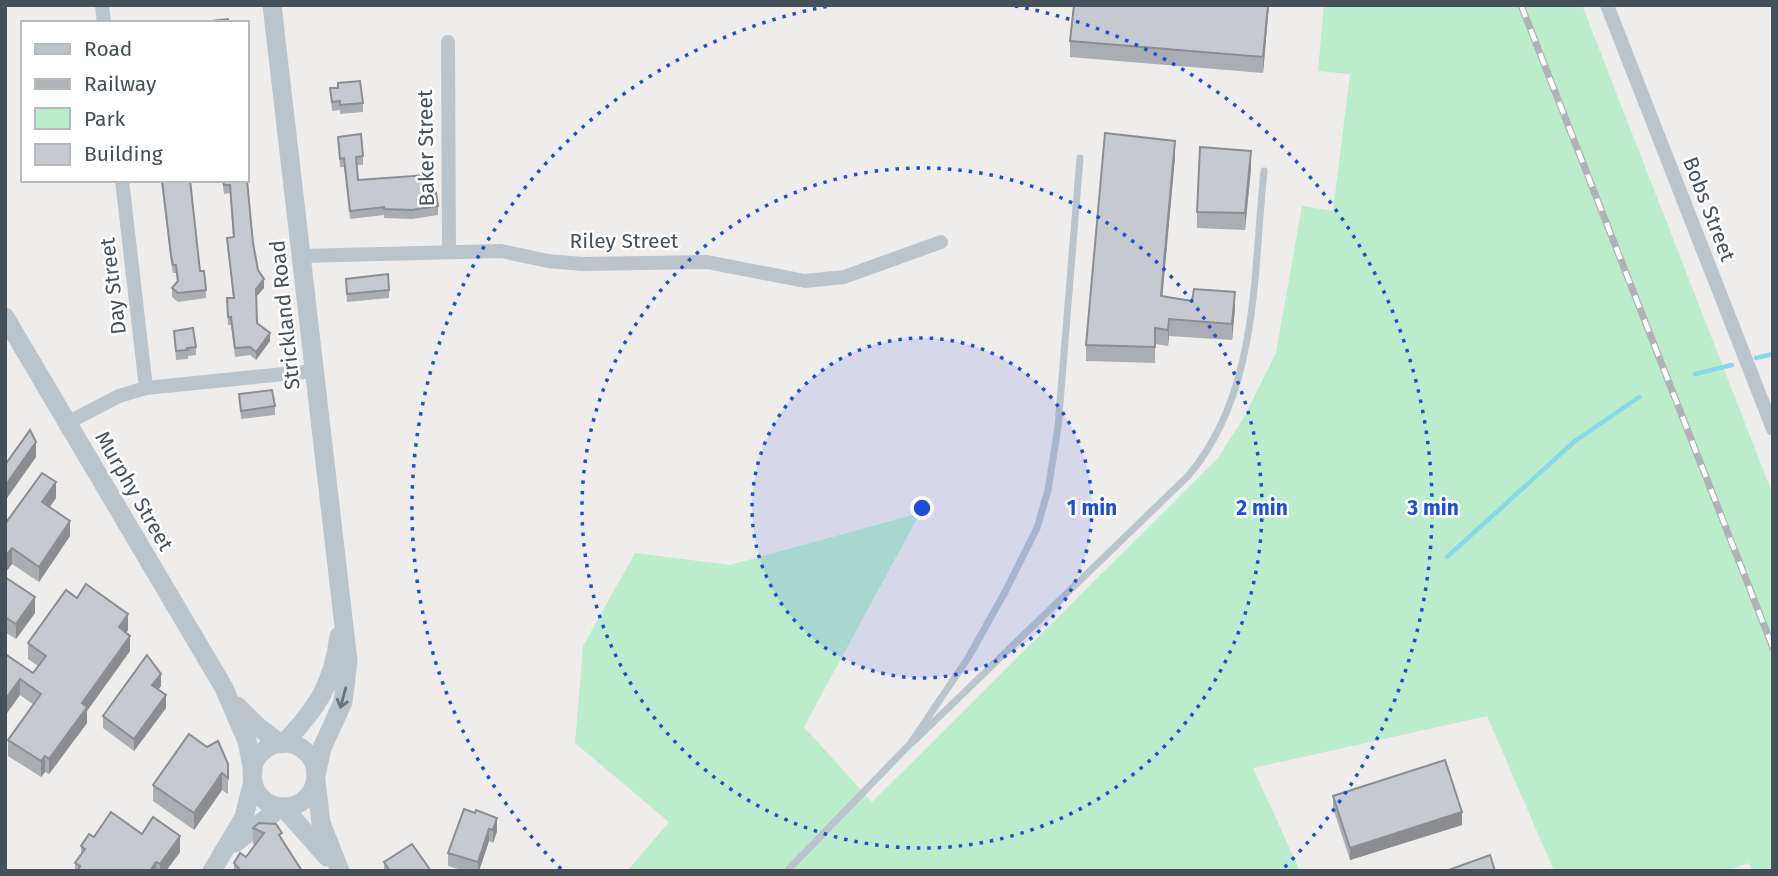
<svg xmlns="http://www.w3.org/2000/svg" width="1778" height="876" font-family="'Fira Sans',sans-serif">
	<rect width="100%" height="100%" fill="#efecec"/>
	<polygon fill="#bbeccc" points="1324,5 1582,5 1773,495 1773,871 1753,871 1749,863 1727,871 1554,871 1487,716 1253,768 1300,871 627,871 669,822 575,743 583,646 635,553 730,565 920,513 804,727 872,802 1218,458 1244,417 1276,353 1302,206 1333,211 1350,74 1318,71"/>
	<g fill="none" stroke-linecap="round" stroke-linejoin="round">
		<g stroke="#89d8e8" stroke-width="4.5">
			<polyline points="1756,358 1773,354"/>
			<polyline points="1695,374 1732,365"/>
			<polyline points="1447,557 1575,441 1639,397"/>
		</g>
		<g stroke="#bbc4cb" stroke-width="7">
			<path d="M913 742 1188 476C1259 393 1253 275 1264 171"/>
			<polyline points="787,871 910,744 968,658 1005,592 1037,528 1048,490 1058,427 1080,158"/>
		</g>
		<g stroke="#bbc4cb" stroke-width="14">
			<polyline points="102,5 104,23"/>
			<polyline points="1607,5 1773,429"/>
			<polyline points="448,42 449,252"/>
			<polyline points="122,180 146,388"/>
			<polyline points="301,256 501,251 548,261 582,264 707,262 805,281 844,277 941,242"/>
			<polyline points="67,423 119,396 146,388 314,371"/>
		</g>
		<g stroke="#bbc4cb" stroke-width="19">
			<polyline points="272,5 348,661 343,702 322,748 316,775"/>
			<polyline points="5,317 224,688 247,741 253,772"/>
			<polyline points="237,706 256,725 281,744"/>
			<path d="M284 743C317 708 333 685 339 636"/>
			<circle cx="284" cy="775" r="32"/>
			<polyline points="316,781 321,823 340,871"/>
			<polyline points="283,807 327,857"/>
			<polyline points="235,843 281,807"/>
			<polyline points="212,871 244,817 253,781"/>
		</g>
		<defs>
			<polyline id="rail" points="1521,5 1773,648"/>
		</defs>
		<use href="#rail" stroke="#afb2b7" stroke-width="7"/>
		<use href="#rail" stroke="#fff" stroke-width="4.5" stroke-dasharray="13" stroke-linecap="butt"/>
	</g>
	<g fill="#aaadb2">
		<polygon points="1074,5 1269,5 1263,73 1070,57 1070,41"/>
		<polygon points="330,88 363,103 363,112 340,114 340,110 332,111"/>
		<polygon points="338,137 363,156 363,165 357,165 358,180 429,194 438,206 438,215 412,219 384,218 384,215 350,219 344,167 340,167"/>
		<polygon points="1175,157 1162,296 1235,308 1232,340 1169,336 1168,346 1155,344 1155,363 1086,361 1086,345"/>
		<polygon points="1251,168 1245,230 1197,228 1197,212"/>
		<polygon points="161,180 190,180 200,271 206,290 206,298 178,302 172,297 172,288 177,282 176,273 173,273 171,263"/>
		<polygon points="222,180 247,180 253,243 258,270 264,288 256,297 257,323 270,341 256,360 250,355 235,357 231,325 228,325 227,298 233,298 227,238 233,238 230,193 224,194"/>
		<polygon points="346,279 389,290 389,298 347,302"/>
		<polygon points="174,331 196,347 196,355 188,356 188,359 176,360"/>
		<polygon points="239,394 275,406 275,415 241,419"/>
		<polygon points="56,498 50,507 70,536 39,582 12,564 5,573 5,524"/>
		<polygon points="5,577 35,613 16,639 5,632"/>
		<polygon points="77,598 128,630 126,632 130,651 87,711 87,723 49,774 45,772 41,777 8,756 8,740 34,705 20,695 5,654 33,673 38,666 28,659 28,643"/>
		<polygon points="161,686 158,690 166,708 134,751 103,728 103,716"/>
		<polygon points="228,764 228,794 222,790 194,830 153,801 153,785"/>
		<polygon points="1333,796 1462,825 1350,860 1333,808"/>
		<polygon points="464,809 497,831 493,843 489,841 479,871 465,871 448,866 448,853"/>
		<polygon points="253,828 282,841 302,871 234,871 234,863 246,857 255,845 253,844"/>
		<polygon points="142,834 180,852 166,871 75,871 75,863 81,855 81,846 94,837"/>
		<polygon points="384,862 431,871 384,871"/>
	</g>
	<g fill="#8b8d91">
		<polygon points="1268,5 1269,5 1263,73 1263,57"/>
		<polygon points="1175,141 1175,157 1161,312 1161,296"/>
		<polygon points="1251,151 1251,168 1245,230 1245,213"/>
		<polygon points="264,279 264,288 256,297 256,289"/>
		<polygon points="1235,292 1235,308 1232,340 1232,324"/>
		<polygon points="1169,319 1169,336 1168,346 1168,330"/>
		<polygon points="270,333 270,341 256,360 256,352"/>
		<polygon points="36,442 36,457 5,501 5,486"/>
		<polygon points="56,482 56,498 42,517 42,502"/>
		<polygon points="70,521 70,536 39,582 39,567"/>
		<polygon points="12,548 12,564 5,573 5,557"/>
		<polygon points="35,597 35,613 16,639 16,624"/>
		<polygon points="128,614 128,630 119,643 119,627"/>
		<polygon points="130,636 130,651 87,711 87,723 49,774 49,759 82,703"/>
		<polygon points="161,674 161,686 152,698 152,685"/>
		<polygon points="20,679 20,695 5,716 5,700"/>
		<polygon points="166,695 166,708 134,751 134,739"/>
		<polygon points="45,756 45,772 41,777 41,761"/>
		<polygon points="222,773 222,790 194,830 194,813"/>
		<polygon points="1462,812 1462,825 1350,860 1350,848"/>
		<polygon points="497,818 497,831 493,843 493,830"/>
		<polygon points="489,829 489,841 479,871 478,871 478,862"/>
		<polygon points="180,836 180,852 166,871 160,871 160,864"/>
		<polygon points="156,862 156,871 150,871"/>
	</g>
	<g fill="#c6c9cf" stroke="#8b8d91" stroke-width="2">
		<polygon points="1074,5 1268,5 1263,57 1070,41"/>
		<polygon points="228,19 229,23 204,23 203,22"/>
		<polygon points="360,81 363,103 340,105 340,101 332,102 330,88 338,88 338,83"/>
		<polygon points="1105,133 1175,141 1161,296 1192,301 1194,289 1235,292 1232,324 1169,319 1168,330 1155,328 1155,347 1086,345"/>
		<polygon points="361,134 363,156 356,157 358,180 427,175 429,194 436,193 438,206 412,210 384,209 384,207 350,211 344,158 340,159 338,137"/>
		<polygon points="1200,147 1251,151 1245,213 1197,212"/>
		<polygon points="162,180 190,180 200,271 204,271 206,290 178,293 172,288 178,281 176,265 173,265 171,255"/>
		<polygon points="223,180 247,180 253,243 258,270 264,279 256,289 257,323 270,333 256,352 250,347 235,348 231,317 228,317 227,298 234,298 227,238 234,237 230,185 224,185"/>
		<polygon points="388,274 389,290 347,294 346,279"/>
		<polygon points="193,328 196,347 187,348 188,350 176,351 174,331"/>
		<polygon points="272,390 275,406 241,411 239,394"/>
		<polygon points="30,430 36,442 5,486 5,465"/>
		<polygon points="42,473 56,482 42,502 70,521 39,567 12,548 5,557 5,524"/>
		<polygon points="5,577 35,597 16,624 5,617"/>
		<polygon points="86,584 128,614 119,627 130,636 82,703 87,707 49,759 45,756 41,761 8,740 41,694 20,679 5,700 5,654 33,673 46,656 28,643 66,590 77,598"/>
		<polygon points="147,655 161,674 152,685 166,695 134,739 103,716"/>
		<polygon points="189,734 207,747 218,741 228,764 228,778 222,773 194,813 153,785"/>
		<polygon points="1445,760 1462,812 1350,848 1333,796"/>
		<polygon points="464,809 475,813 476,810 497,818 493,830 489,829 478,862 448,853"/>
		<polygon points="111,812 142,834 153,817 180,836 160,864 156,862 150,871 78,871 80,866 75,863 85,849 81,846 89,834 94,837"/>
		<polygon points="259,823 276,824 282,833 279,835 302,871 241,871 234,863 240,853 246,857 264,833 253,828"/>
		<polygon points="412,844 431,871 390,871 384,862"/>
		<polygon points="1490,855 1495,871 1446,871"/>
	</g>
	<defs><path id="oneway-shaft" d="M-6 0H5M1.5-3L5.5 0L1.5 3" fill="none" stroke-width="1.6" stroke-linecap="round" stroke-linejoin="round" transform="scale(1.75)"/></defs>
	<use stroke="#68737b" href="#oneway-shaft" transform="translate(343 698) rotate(105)"/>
	<circle cx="922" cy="508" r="170" fill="#1d4ed8" fill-opacity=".12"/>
	<g fill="none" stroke="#1d4ed8" stroke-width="3.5" stroke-dasharray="3.5 7">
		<circle cx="922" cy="508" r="170"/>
		<circle cx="922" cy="508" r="340"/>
		<path d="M561 869A511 511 0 0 1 829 6M1015 6A511 511 0 0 1 1283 869"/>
	</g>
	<g text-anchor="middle" stroke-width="5" stroke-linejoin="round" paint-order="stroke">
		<g font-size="21" fill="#455059" stroke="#fff">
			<text transform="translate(426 148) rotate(-91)" y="7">Baker Street</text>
			<text transform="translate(1709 209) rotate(69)" y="7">Bobs Street</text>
			<text x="624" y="248">Riley Street</text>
			<text transform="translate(113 286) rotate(-97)" y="7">Day Street</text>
			<text transform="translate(285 315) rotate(-96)" y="7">Strickland Road</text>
			<text transform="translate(134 491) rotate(60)" y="7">Murphy Street</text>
		</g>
	</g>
	<circle cx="922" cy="508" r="10" fill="#1d4ed8" stroke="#fff" stroke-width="3.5"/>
	<g font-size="21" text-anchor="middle" font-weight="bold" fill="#1d4ed8" stroke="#fff" stroke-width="5" stroke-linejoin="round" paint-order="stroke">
		<text x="1092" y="515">1 min</text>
		<text x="1262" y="515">2 min</text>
		<text x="1433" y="515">3 min</text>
	</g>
	<rect width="1778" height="876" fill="none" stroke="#455059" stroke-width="14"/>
	<rect x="21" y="21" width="228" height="161" fill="#ffffff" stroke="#b5b9bd" stroke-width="2"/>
	<rect x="35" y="44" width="35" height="10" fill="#bbc4cb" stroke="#b5b9bd" stroke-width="2"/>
	<text x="84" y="56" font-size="21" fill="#455059">Road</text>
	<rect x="35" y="79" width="35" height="10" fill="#afb2b7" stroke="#b5b9bd" stroke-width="2"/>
	<text x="84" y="91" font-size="21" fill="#455059">Railway</text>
	<rect x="35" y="108" width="35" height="21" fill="#bbeccc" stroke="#b5b9bd" stroke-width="2"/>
	<text x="84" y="126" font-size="21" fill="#455059">Park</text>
	<rect x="35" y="144" width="35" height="21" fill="#c6c9cf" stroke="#b5b9bd" stroke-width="2"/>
	<text x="84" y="161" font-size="21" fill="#455059">Building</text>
</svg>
